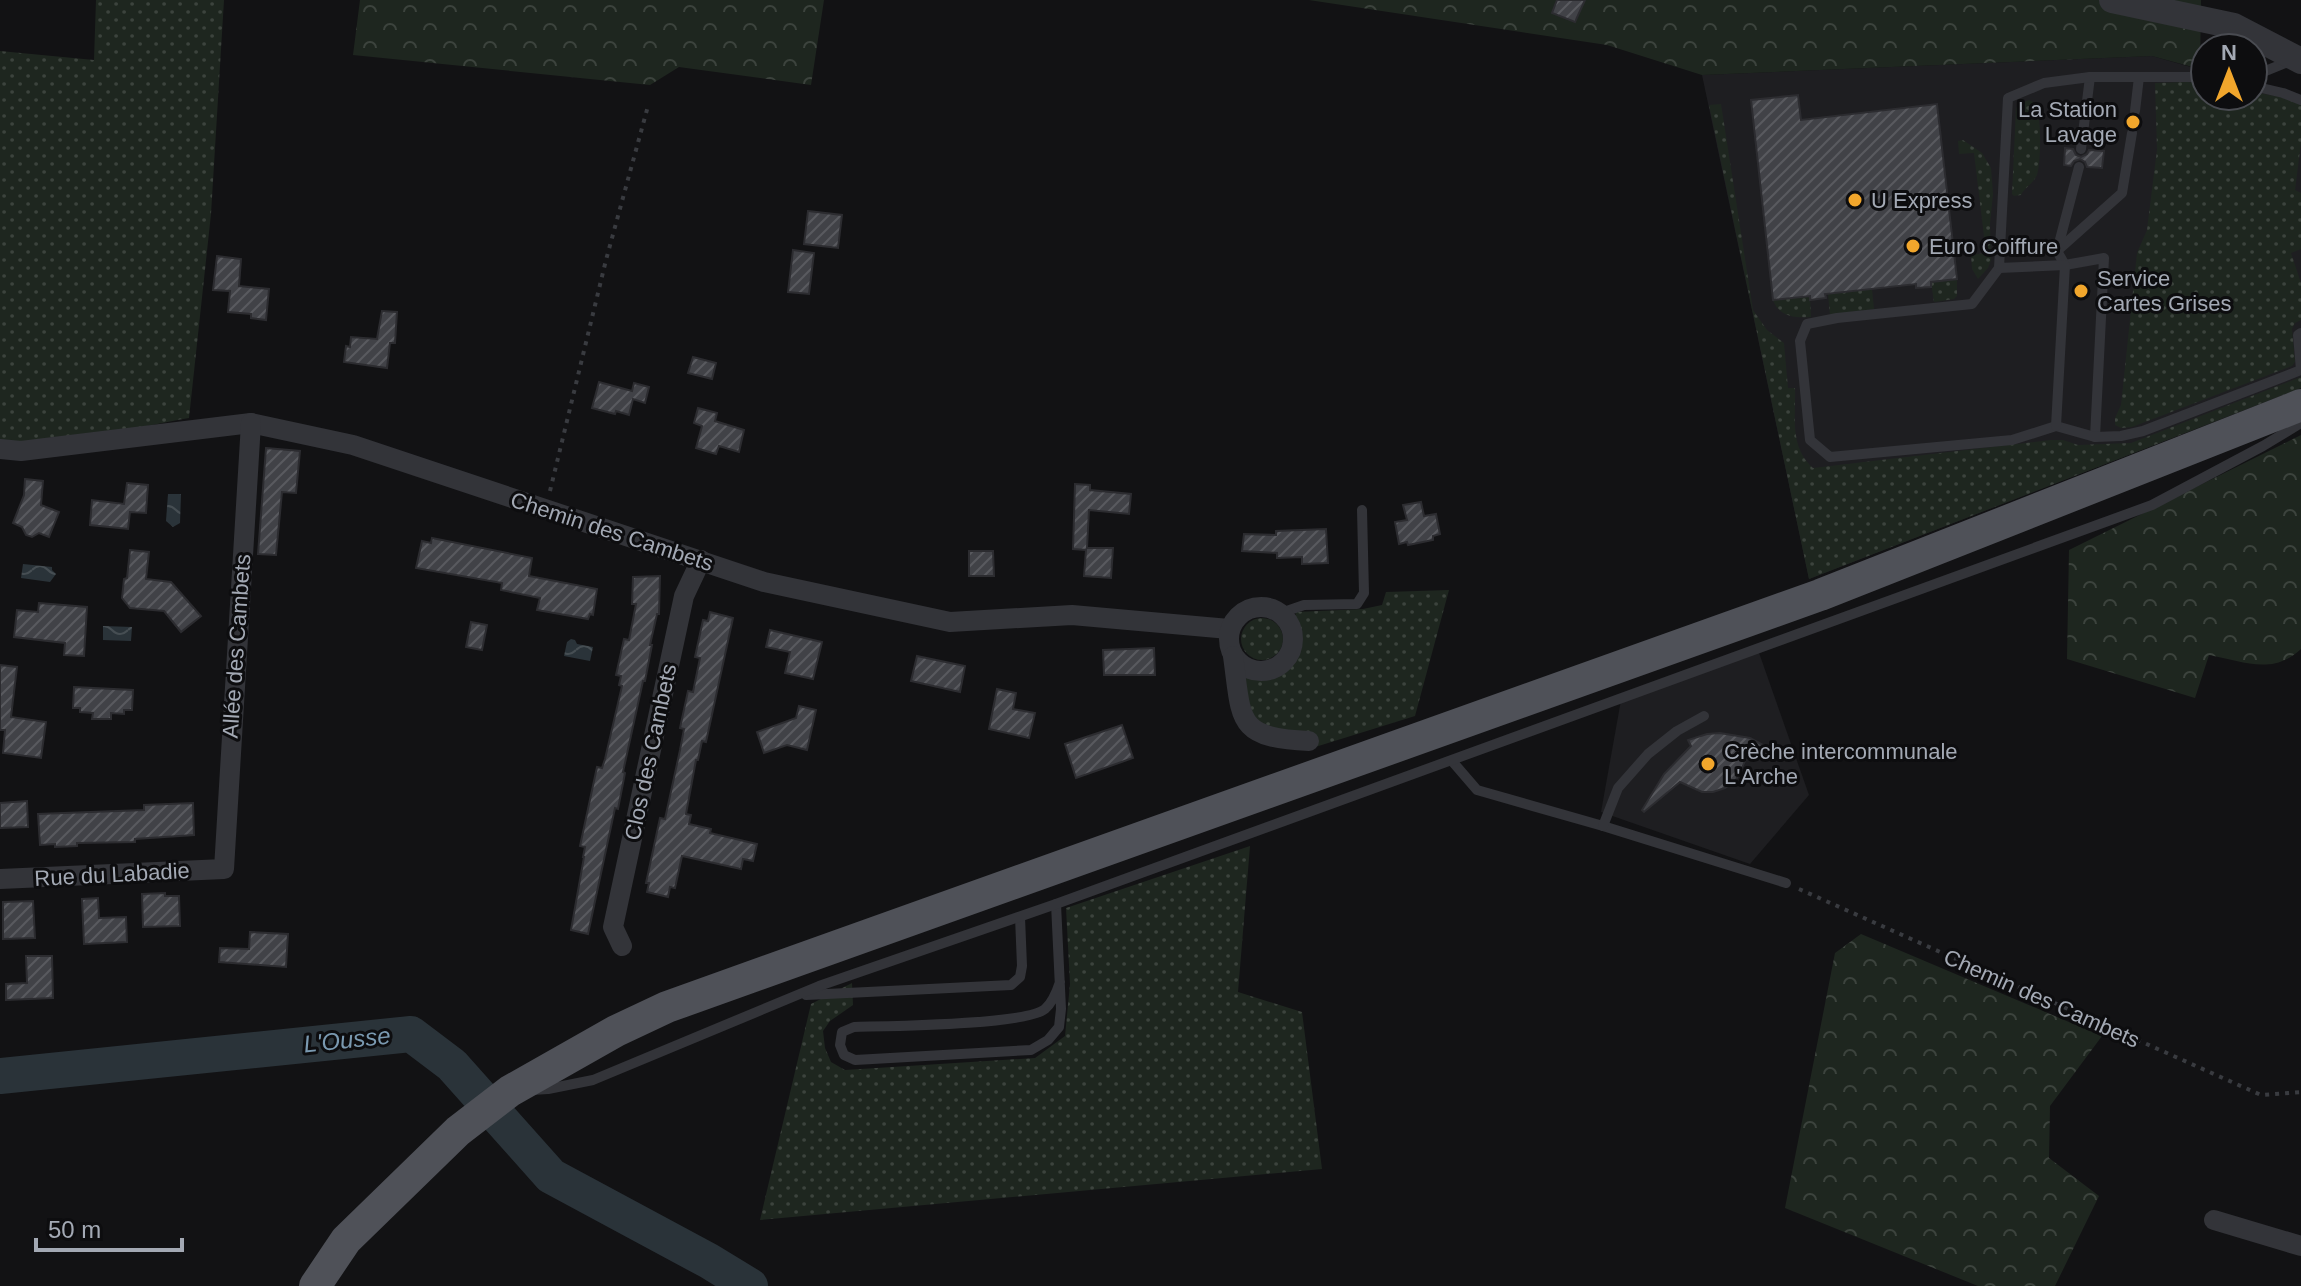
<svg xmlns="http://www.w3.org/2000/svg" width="2301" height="1286" font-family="Helvetica,sans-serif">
	<defs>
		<pattern id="grass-dots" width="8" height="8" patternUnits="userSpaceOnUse" patternTransform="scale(2)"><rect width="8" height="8" fill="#1e261f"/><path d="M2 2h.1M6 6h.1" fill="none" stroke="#3c433d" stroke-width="1.8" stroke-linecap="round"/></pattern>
		<pattern id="forest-crowns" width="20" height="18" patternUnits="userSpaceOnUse" patternTransform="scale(2)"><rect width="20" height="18" fill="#1e261f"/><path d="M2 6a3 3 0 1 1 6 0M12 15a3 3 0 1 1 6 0" fill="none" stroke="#3c433d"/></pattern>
		<pattern id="water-waves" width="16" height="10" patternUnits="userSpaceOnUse" patternTransform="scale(2)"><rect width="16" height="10" fill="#2a3339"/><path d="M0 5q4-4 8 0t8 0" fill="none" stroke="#464e53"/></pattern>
		<pattern id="building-hatch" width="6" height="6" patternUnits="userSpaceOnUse" patternTransform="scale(2)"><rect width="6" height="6" fill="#414247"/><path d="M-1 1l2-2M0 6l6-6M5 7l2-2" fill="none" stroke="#595a5f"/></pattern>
	</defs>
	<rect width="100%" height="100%" fill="#121214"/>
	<g fill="#1e1e21">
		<polygon points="2152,56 2205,71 2205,96 2253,96 2253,84 2301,97 2301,388 1809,579 1702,75"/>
		<polygon points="1757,647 1809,795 1750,864 1601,812 1621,700"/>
	</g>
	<g fill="url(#grass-dots)">
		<path d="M96 0H224L211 214 189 418C128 429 62 446 0 441V51L94 60Z"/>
		<polygon points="2187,82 2205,84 2205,96 2253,96 2253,92 2287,98 2301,104 2301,143 2295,190 2301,193 2301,249 2291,253 2301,283 2301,320 2295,323 2292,329 2295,362 2292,366 2132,427 2121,428 2115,425 2115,418 2121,405 2137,253 2147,230 2157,150 2155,83"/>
		<path d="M2029 100 2035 103C2042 115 2041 162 2037 175 2033 184 2025 187 2021 195L2014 196 2012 194 2016 108 2021 103Z"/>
		<path d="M1721 104 1753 310 1767 330 1784 343 1788 388H1795C1796 417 1789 446 1813 468L2051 440H2063L2078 445 2131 443 2301 377V388L1809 579 1709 105Z"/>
		<polygon points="1963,140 1982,153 1991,168 1993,194 1990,224 1991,260 1988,268 1978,279 1972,269 1971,255 1986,253 1974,153 1959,154 1958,141"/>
		<polygon points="1957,279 1957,296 1954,299 1934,302 1931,282"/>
		<polygon points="1872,289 1874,309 1830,315 1828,294"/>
		<path d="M1810 296 1811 317C1795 318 1779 317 1773 300Z"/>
		<path d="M1449 590 1415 716 1312 748 1273 731 1245 714 1241 674C1264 680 1302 674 1301 643 1301 631 1293 624 1296 612L1363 609 1382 605 1386 592Z"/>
		<circle cx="1262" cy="639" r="21"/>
		<polygon points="1250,846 1238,992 1302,1012 1322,1169 760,1220 811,1004 852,983 853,1005 830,1021 823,1031 825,1048 831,1062 845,1070 1035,1058 1065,1036 1070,984 1066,908"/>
	</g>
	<g fill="url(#forest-crowns)">
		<polygon points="360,0 824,0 811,85 679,67 650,85 353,55"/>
		<polygon points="1309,0 2201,0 2200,69 2152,56 1702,75 1607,45"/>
		<path d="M2301 435V649C2272 676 2243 661 2209 655L2195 698 2067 659 2069 550Z"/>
		<polygon points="1861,934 2102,1036 2050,1106 2049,1158 2099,1196 2055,1286 1978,1286 1785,1208 1835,953"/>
	</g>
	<g fill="url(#water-waves)">
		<polygon points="168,494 181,494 180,523 173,527 166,521"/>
		<polygon points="23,564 52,567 52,570 56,574 50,582 21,578"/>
		<polygon points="103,626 132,627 131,641 103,640"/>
		<polygon points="571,639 575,640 577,644 593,647 590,661 564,656 567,642"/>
	</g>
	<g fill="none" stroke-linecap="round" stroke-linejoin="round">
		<polyline stroke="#2a3339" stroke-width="36" points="0,1076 411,1034 452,1065 551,1176 709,1261 750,1286"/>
	</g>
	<g fill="url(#building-hatch)" stroke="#2c2c30" stroke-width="2">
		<polygon points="1557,0 1585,0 1575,22 1552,13"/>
		<polygon points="1798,95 1801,120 1937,104 1957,279 1931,282 1931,287 1916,288 1916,284 1825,294 1826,298 1810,300 1810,296 1773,300 1751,100"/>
		<polygon points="2065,148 2073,149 2076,155 2081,157 2087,154 2089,150 2104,151 2102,168 2087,167 2085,162 2080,159 2074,161 2071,166 2064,165"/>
		<polygon points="808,211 842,215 838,248 804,244"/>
		<polygon points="793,250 814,253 809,294 788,292"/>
		<polygon points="217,256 241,259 239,286 269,289 266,320 251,318 251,314 228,312 230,291 213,290"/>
		<polygon points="382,311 397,312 395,343 390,343 387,368 344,362 346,346 350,347 351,337 377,339"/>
		<polygon points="693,357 716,363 712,379 688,373"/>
		<polygon points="599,382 632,391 634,383 649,387 645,403 633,399 629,415 616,411 615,414 592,408"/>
		<polygon points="698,408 717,413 715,421 744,430 739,452 719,446 716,454 696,448 702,426 694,423"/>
		<polygon points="266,448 300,451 296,493 282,492 276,555 258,554"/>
		<polygon points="25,479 43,481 41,505 59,512 49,537 39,533 32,537 26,535 22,527 13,523 24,495"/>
		<polygon points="127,483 148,485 146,513 130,512 128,529 90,525 92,500 124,504"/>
		<polygon points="1075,484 1090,485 1090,490 1131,494 1129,514 1089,510 1087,548 1113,548 1111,578 1084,576 1086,550 1073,549"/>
		<polygon points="1421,502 1424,516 1436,514 1440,534 1433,536 1433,540 1408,545 1407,542 1399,544 1395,522 1407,520 1403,505"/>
		<polygon points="1326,529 1328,563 1302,564 1302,557 1277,558 1277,553 1242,551 1244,534 1276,535 1276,531"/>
		<polygon points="432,538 532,558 529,576 597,589 593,615 590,614 588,619 537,610 540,598 501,590 502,583 416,568 422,541 431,543"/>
		<polygon points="130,550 149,552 146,579 171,582 201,616 181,632 164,611 130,608 122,598 124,579 127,578"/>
		<polygon points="969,551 993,551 994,576 969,576"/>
		<polygon points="660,576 659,614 657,614 650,645 652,645 645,681 643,681 623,772 625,773 618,809 615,808 588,934 571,930 584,857 583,857 585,847 580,846 597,767 602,768 605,759 622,686 619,685 621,676 616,675 624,639 629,640 636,604 632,604 633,577"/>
		<polygon points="39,603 87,607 84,656 64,655 65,643 14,637 17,610 38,612"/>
		<polygon points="710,612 733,618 706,742 702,741 698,760 696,760 686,814 691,815 689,824 711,829 710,833 757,844 753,861 743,859 741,869 682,856 675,888 670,887 668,897 647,892 649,883 646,883 660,818 665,819 680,750 684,729 680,728 688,691 693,692 700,658 695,657 703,620 708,621"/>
		<polygon points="471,622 487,625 482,650 466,647"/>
		<polygon points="770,630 822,642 813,679 785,673 790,652 766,647"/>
		<polygon points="1154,648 1155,675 1104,675 1103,650"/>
		<polygon points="917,656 965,666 960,692 911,681"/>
		<polygon points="0,665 17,667 11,717 46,722 41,758 3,753 5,730 0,730"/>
		<polygon points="74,687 133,690 132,710 124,710 124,714 111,713 111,719 92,719 93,713 80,712 80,708 73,708"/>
		<polygon points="997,689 1016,693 1013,709 1035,713 1029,738 989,729"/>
		<polygon points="799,706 816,710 807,750 787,745 764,753 757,732 796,718"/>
		<polygon points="1122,725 1133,758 1076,778 1065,744"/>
		<polygon points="1720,733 1750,738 1789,759 1746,759 1736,780 1725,788 1713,792 1702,792 1680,782 1644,812 1642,810 1664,774 1691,746 1688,740 1707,734"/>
		<polygon points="27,801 28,827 0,828 0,803"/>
		<polygon points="193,803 194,835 135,839 135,842 77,843 77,846 55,847 55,844 40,845 38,814 144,810 144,805"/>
		<polygon points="165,893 165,896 179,896 180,926 143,927 142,894"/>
		<polygon points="98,898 99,918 126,917 127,942 84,944 82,899"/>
		<polygon points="33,901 35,938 3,939 3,902"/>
		<polygon points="250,932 288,934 286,967 219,962 220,948 249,949"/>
		<polygon points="26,956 52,956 53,998 6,1000 6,984 27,983"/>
	</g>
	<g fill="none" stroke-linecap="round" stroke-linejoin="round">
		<g stroke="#393b40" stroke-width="4" stroke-dasharray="4 6" stroke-linecap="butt">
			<polyline points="550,491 606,260 648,106"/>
			<polyline points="1799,889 2261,1095 2301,1092"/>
		</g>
		<g stroke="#333439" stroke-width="10">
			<polyline points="2253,76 2290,61"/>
			<polyline points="2253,86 2283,93 2301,100"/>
			<polyline points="2135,111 2139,77"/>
			<polyline points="2081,149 2090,77"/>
			<polyline points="2079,167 2057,251 2065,265 2104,258 2095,437"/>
			<polyline points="2058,250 2122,193 2132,133"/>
			<polyline points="1999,268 1972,304 1837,318 1807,324 1800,341 1810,440 1830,457 2012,440 2056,426 2095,437 2121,436 2143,431 2301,370"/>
			<polyline points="2301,370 2298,335 2301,333"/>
			<polyline points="2056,426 2065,265 1999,268 2008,98 2044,83 2090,77 2205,77"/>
			<polyline points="1281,613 1304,605 1357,604 1364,593 1362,510"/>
			<polyline points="1452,761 1477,790 1603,826 1786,883"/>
			<polyline points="1603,826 1618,788 1648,754 1677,731 1704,716"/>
			<path d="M1056 904 1061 1009 1059 1027 1048 1040 1031 1050 855 1060 844 1055 840 1045 842 1032 854 1027C886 1026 1026 1025 1045 1009 1052 1003 1057 991 1060 982"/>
			<polyline points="806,995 1011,985 1020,977 1022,966 1020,917"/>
			<polyline points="532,1090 548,1089 593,1080 819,986 1056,904 2152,505 2263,446 2301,423"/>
		</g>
		<g stroke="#333439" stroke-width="20">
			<polyline points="0,449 21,451 251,423 353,445 764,582 950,622 1072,615 1229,629"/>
			<circle cx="1261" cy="639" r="32"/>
			<path d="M1233 656C1242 720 1235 738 1309 741"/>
			<polyline points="0,879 224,869 251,423"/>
			<polyline points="622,946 613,927 684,596 701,560"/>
			<polyline points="2214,1220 2301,1246"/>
		</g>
		<polyline stroke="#333439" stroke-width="26" points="2112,0 2234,26 2301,61"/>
		<polyline stroke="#4f5158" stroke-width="32" points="315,1286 346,1240 458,1131 510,1091 616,1031 667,1007 1820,595 2301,405"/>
	</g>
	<g fill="#f1a62c" stroke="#0d0d0f" stroke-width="3">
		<circle cx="2133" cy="122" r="8"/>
		<circle cx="1855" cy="200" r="8"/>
		<circle cx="1913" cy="246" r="8"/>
		<circle cx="2081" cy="291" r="8"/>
		<circle cx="1708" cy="764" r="8"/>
	</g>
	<g text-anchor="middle" stroke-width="6" stroke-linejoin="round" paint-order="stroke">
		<g font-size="22" fill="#a3a9b4" stroke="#0d0d0f" text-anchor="start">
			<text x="2117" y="117" text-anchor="end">La Station<tspan x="2117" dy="25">Lavage</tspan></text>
			<text x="1871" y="208">U Express</text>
			<text x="1929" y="254">Euro Coiffure</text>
			<text x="2097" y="286">Service<tspan x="2097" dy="25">Cartes Grises</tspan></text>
			<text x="1724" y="759">Crèche intercommunale<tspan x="1724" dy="25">L'Arche</tspan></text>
		</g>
		<g font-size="22" fill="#a3a9b4" stroke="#0d0d0f">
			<text transform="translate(612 531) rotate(18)" y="8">Chemin des Cambets</text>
			<text transform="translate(236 646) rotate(-86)" y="8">Allée des Cambets</text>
			<text transform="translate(650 752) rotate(-78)" y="8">Clos des Cambets</text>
			<text transform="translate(112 874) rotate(-3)" y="8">Rue du Labadie</text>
			<text transform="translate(2042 998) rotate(24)" y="8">Chemin des Cambets</text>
		</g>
		<g font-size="24" font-style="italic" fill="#7a99b0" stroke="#0d0d0f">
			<text transform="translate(347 1040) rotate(-6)" y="8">L'Ousse</text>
		</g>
	</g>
	<g transform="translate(2229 72)"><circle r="38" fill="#0d0d0f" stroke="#494b51" stroke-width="2"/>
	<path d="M0-6L14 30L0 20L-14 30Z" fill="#f1a62c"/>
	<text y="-12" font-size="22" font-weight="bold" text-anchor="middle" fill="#a3a9b4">N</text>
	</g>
	<path d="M36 1238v12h146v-12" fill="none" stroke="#a3a9b4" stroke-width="4"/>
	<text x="48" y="1238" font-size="24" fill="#a3a9b4" stroke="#0d0d0f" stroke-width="6" paint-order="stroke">50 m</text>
</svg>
